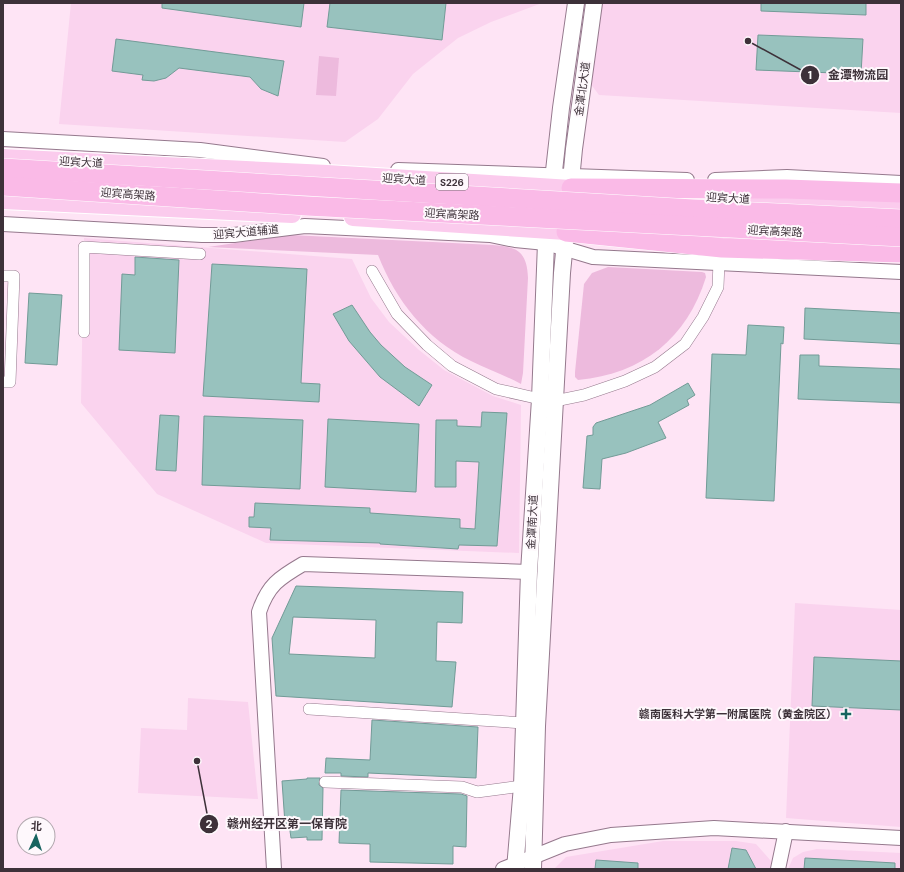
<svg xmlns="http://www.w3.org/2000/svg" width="904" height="872" font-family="'DM Sans','Noto Sans SC',sans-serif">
	<rect width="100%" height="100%" fill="#fee4f5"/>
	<g fill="#fad3ee">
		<polygon points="71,3 542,3 491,22 458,38 413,74 378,119 345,142 59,124"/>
		<polygon points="601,3 901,3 901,113 599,95 587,79"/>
		<polygon points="84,238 352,259 371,298 389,322 419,350 444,370 493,396 521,405 519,553 266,543 157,494 81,403"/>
		<polygon points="795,603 901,610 901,827 786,818"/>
		<polygon points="188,698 248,702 258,799 138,793 141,728 187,730"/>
		<polygon points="663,841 736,841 756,844 771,861 770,869 554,869 566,857"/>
		<polygon points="817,849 901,853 901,869 788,869 793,858 803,852"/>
	</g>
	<g fill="#edbadd">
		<polygon points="319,56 339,58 336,96 316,95"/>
		<path d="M291 235 493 245C518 247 527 252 528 278L523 373 521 384C504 375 487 369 471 361 426 339 396 301 378 255L208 247Z"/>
		<path d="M608 267 702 272 705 273 706 277C687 338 643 374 578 380L575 377V372L584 284 592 273Z"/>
	</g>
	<g fill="#98c2be" stroke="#729b97" fill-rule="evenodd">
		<polygon points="162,3 304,3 301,27 162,8"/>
		<polygon points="330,3 446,3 442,40 327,27"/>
		<polygon points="761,3 866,3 866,15 761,11"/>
		<polygon points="758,35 863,39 861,74 756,70"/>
		<polygon points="116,39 284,61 278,96 261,89 250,77 179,68 166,78 154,81 142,80 143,75 112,71"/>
		<polygon points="135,257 179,260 175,353 119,350 122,274 135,275"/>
		<polygon points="212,264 307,269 301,383 320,384 319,402 203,396"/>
		<polygon points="29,293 62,295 57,365 25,363"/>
		<polygon points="352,305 370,332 381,345 405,367 432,385 419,406 380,377 349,341 333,314"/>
		<polygon points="805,308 901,313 901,344 804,339"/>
		<polygon points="748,325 784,327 783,344 781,343 774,501 706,498 712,354 746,355"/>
		<polygon points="800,355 819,355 819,366 901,369 901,403 798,399"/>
		<polygon points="688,383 695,395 687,400 689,405 658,422 666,438 626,453 602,459 600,489 583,488 587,436 593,435 593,427 596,423 650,405"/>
		<polygon points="482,412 507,413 497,546 459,545 458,549 380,544 380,543 270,540 271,528 249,527 249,517 254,517 255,503 370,508 370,513 460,519 460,528 475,529 479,462 456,461 456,487 435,487 436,420 457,420 457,426 481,427"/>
		<polygon points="160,415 179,416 176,471 156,470"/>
		<polygon points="204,416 303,420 300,489 202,485"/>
		<polygon points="328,419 419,424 416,492 325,487"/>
		<path d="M296 586 463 592 462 623 437 622 436 661 456 662 452 707 276 696 272 638ZM293 617 376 620 375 658 289 654Z"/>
		<polygon points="814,657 901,661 901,710 812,706"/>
		<polygon points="372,720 478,727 476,778 368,773 368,777 341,776 341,773 325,773 326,758 370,760"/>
		<polygon points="307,778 320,778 319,785 323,788 322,840 307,840 307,837 291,838 289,824 285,824 282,781 307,779"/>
		<polygon points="341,790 461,794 467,796 466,847 453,846 453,864 370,862 370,844 339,843"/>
		<polygon points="732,848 746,850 756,869 728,869"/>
		<polygon points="805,858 895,863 895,869 804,869"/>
		<polygon points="596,860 638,863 638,869 595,869"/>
	</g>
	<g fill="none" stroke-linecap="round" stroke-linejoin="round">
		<defs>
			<g id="minor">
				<polyline points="372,271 397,314 427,345 452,366 496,389 540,399"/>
				<polyline points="3,276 14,276 10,382 3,382"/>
				<polyline points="84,332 84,247 200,254"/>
				<polyline points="555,401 584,395 625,381 655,367 685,344 703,317 718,287 719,262"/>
				<polyline points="309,709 524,723"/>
				<polyline points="325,782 462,787 477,792 522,786"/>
			</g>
			<g id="tertiary">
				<polyline points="3,139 200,150 323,166"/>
				<polyline points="398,170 687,180"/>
				<polyline points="715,180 787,177 901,183"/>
				<polyline points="3,224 202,235 234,235 305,226 490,235 515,240 546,243 593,257 901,272"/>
				<path d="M274 869 259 612C268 585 279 578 303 564L529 572"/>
				<polyline points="503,869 565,844 611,835 714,828 901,838"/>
				<polyline points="778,869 786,831"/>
			</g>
			<g id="secondary">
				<polyline points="515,869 522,786 529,572 540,399 546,243 561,108 576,3"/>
				<polyline points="533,869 537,726 562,273 574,149 594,3"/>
			</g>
			<g id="primary">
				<polyline points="3,158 327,174 587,190"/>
				<polyline points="716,197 901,207"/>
				<polyline points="3,200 292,214"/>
				<polyline points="353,217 581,232"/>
				<polyline points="683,236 795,241"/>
			</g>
			<g id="trunk">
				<polyline points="571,188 786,189 901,193"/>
				<polyline points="566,232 722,248 901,253"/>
			</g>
		</defs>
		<use href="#minor" stroke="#95798d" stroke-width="12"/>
		<use href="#tertiary" stroke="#95798d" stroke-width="16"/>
		<use href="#secondary" stroke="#95798d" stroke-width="18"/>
		<use href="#primary" stroke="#fff" stroke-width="20"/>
		<use href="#trunk" stroke="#fff" stroke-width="20"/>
		<use href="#minor" stroke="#fff" stroke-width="11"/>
		<use href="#tertiary" stroke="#fff" stroke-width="14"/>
		<use href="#secondary" stroke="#fff" stroke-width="16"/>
		<use href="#primary" stroke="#fbcbed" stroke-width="18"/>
		<use href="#trunk" stroke="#fabae7" stroke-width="19"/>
		<defs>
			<g id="trunk-bridge">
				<polyline points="3,168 693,209 901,219"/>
				<polyline points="3,186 307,206 901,237"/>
			</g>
		</defs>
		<use href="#trunk-bridge" stroke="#fff" stroke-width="20" stroke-linecap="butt"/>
		<use href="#trunk-bridge" stroke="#fabae7" stroke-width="19"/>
	</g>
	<path fill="#176460" stroke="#fef8fc" stroke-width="1.5" d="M844 708h4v4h4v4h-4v4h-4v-4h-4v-4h4z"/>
	<g text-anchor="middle" stroke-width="4" stroke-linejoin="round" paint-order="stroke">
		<rect fill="#fef8fc" stroke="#776d74" stroke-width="1" x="436" y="174" width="32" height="16" rx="3"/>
		<g font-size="10" font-weight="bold" fill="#3d3139">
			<text x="452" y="186">S226</text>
		</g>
		<g font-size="11" fill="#3d3139" stroke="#fef8fc">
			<text transform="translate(582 89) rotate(-82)" y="4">金潭北大道</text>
			<text transform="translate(81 162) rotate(3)" y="4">迎宾大道</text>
			<text transform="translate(404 179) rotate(4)" y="4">迎宾大道</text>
			<text transform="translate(128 194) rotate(4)" y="4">迎宾高架路</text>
			<text transform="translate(728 198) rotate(3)" y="4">迎宾大道</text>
			<text transform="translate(452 214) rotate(3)" y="4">迎宾高架路</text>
			<text transform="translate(775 231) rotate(3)" y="4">迎宾高架路</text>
			<text transform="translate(246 232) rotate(-5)" y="4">迎宾大道辅道</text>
			<text transform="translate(532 522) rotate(-87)" y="4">金潭南大道</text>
		</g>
		<g font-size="11" font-weight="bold" fill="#3d3139" stroke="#fef8fc" text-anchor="end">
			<text x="837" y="718">赣南医科大学第一附属医院（黄金院区）</text>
		</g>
	</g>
	<path fill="none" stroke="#3d3139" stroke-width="1.5" d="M748 41L810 75M197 761L209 824"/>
	<g fill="#3d3139" stroke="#fef8fc" stroke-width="1.5">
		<circle cx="748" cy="41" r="4"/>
		<circle cx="197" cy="761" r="4"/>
		<circle cx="810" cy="75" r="10"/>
		<circle cx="209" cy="824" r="10"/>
	</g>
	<g font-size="12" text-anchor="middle" font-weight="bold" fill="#fff">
		<text x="810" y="79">1</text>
		<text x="209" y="828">2</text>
	</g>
	<g font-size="12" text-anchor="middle" font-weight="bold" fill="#3d3139" stroke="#fef8fc" stroke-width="4" stroke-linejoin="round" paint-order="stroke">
		<text x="858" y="79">金潭物流园</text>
		<text x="287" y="828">赣州经开区第一保育院</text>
	</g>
	<rect width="904" height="872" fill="none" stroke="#3d3139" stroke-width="8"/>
	<g transform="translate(36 836) rotate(3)"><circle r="19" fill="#fef8fc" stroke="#b1a8ae"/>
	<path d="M0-3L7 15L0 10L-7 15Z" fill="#176460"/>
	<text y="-6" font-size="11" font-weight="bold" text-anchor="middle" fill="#3d3139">北</text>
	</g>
</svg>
